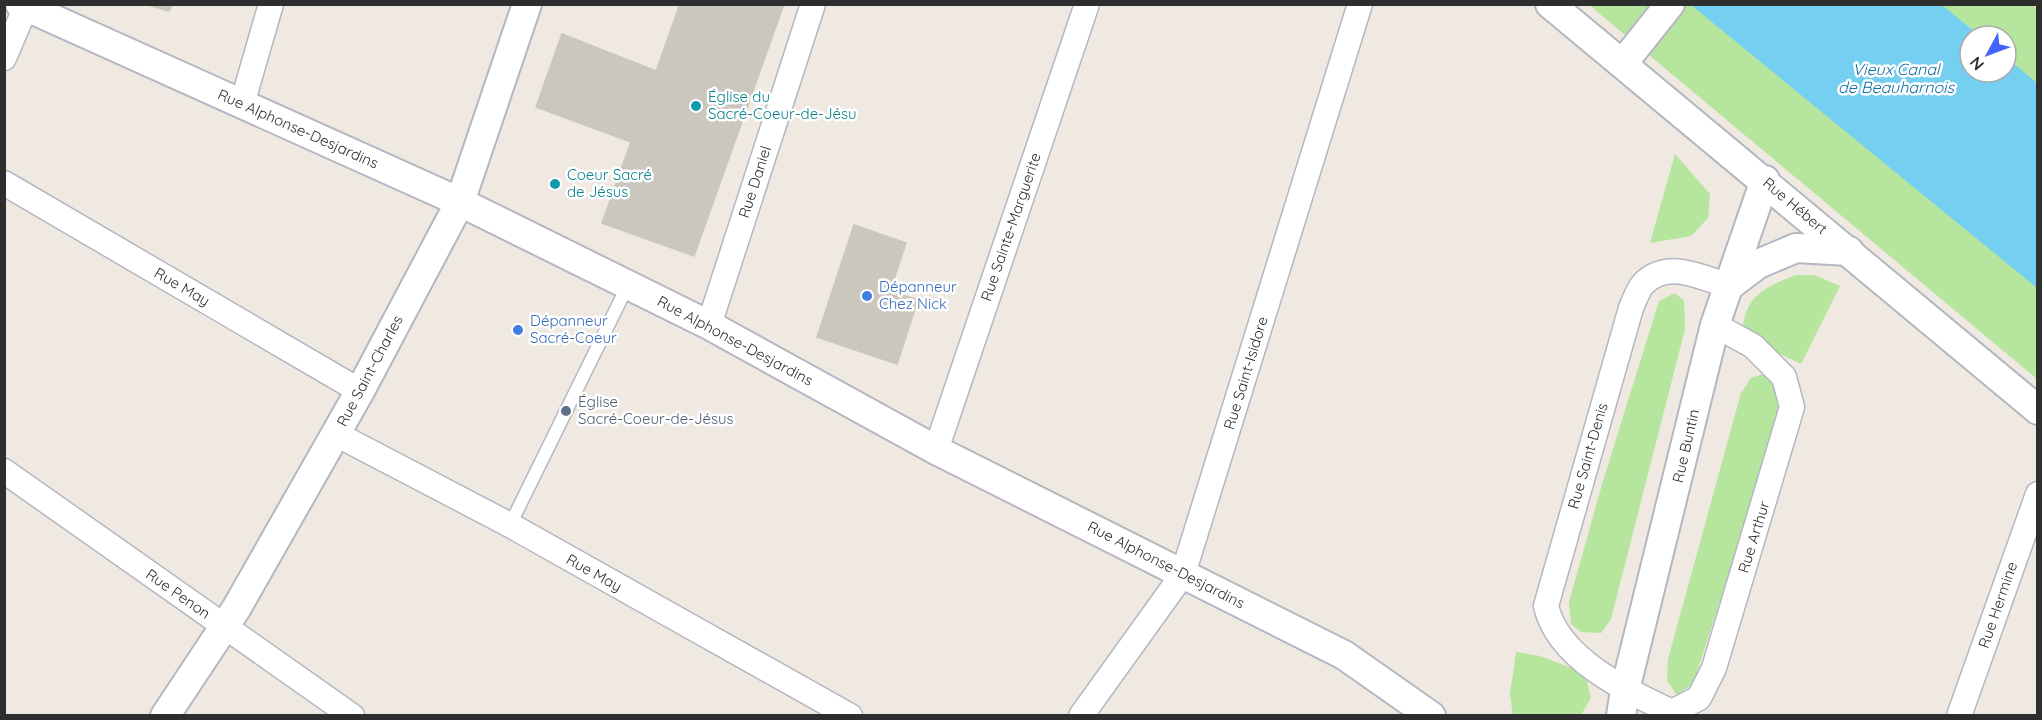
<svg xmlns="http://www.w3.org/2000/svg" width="2042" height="720" font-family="Quicksand,sans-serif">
	<rect width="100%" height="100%" fill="#efe9e1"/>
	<g fill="#b6e59e" fill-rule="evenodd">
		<path d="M2032 4 2037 9V379L1589 5ZM1970 36H2006V72H1970Z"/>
		<polygon points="1675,154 1710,194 1708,218 1691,236 1650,243"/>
		<path d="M1796 275H1814L1840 286 1801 364 1742 335C1744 296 1763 288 1796 275Z"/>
		<polygon points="1675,293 1684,301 1685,329 1611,619 1601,633 1581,632 1571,624 1569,602 1603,481 1659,301"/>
		<polygon points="1763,374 1778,384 1780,417 1693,684 1677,695 1667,681 1668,659 1741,393 1751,378"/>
		<polygon points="1516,652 1540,656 1585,673 1591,698 1581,715 1513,716 1510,694"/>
	</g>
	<polygon fill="#75cff0" points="1691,5 1942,5 1980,36 1970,36 1970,72 2006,72 2006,57 2037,83 2037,288"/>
	<g fill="#cbc7bf" stroke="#cbc5ba" stroke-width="1.5">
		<polygon points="145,4 172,4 169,11"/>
		<polygon points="680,4 784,4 694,256 602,223"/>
		<polygon points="562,34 656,71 631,142 536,107"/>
		<polygon points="854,225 906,243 890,291 918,300 897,364 817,337"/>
	</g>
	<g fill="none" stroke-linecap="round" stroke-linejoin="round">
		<defs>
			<polyline id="service" points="510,525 628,285"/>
			<g id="minor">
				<polyline points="4,58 27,4"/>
				<polyline points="242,104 271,4"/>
				<polyline points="4,183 360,391"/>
				<polyline points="709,325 813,4"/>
				<path d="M1715 325 1753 346 1784 377 1792 407 1714 668 1699 698 1672 712C1627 691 1558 659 1546 606L1631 308C1634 301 1638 289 1644 283 1669 259 1702 278 1729 286"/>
				<polyline points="336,434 510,525 850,716"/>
				<polyline points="936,450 1087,4"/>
				<polyline points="4,471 352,716"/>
				<polyline points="1081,716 1183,574 1360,4"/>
				<polyline points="1959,716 2038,494"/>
			</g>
			<g id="tertiary">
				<polyline points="20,4 460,202 709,325 936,450 1344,655 1431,716"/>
				<polyline points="1550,4 2038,410"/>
				<polyline points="1623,63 1670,4"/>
				<polyline points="1729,286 1758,264 1796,248 1849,251"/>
				<polyline points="165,716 236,609 360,391 460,202 527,4"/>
				<polyline points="1621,716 1625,690 1715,325 1765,180"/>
			</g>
		</defs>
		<use href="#service" stroke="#b4b7c1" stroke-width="15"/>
		<use href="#minor" stroke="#b4b7c1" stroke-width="27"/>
		<use href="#tertiary" stroke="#b4b7c1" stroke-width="32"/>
		<use href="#service" stroke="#fff" stroke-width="12"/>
		<use href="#minor" stroke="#fff" stroke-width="24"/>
		<use href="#tertiary" stroke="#fff" stroke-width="28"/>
	</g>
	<g fill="#0f9aa8" stroke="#fff" stroke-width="2">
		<circle cx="696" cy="106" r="6"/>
		<circle cx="555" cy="184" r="6"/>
	</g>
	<g fill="#3f7fe0" stroke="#fff" stroke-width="2">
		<circle cx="867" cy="296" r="6"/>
		<circle cx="518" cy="330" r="6"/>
	</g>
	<circle fill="#5c6f8a" stroke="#fff" stroke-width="2" cx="566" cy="411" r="6"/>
	<g text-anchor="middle" stroke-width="5" stroke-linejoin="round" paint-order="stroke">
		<g font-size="15" fill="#0d838f" stroke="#fff" text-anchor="start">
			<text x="708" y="102">Église du<tspan x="708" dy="17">Sacré-Coeur-de-Jésu</tspan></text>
			<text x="567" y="180">Coeur Sacré<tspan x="567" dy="17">de Jésus</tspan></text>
		</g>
		<g font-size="15" fill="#2e2e2e" stroke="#fff">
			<text transform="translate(298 129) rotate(24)" y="5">Rue Alphonse-Desjardins</text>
			<text transform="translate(755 182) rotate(-72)" y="5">Rue Daniel</text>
			<text transform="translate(1795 206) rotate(40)" y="5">Rue Hébert</text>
			<text transform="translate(1011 227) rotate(-71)" y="5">Rue Sainte-Marguerite</text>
			<text transform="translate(182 287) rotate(30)" y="5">Rue May</text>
			<text transform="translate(735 341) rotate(28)" y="5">Rue Alphonse-Desjardins</text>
			<text transform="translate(370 371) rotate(-62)" y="5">Rue Saint-Charles</text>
			<text transform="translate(1246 373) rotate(-73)" y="5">Rue Saint-Isidore</text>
			<text transform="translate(1686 446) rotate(-77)" y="5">Rue Buntin</text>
			<text transform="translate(1588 456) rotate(-74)" y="5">Rue Saint-Denis</text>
			<text transform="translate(1754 537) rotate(-73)" y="5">Rue Arthur</text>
			<text transform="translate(1166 565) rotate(27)" y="5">Rue Alphonse-Desjardins</text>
			<text transform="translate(594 573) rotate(29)" y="5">Rue May</text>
			<text transform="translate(178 594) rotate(35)" y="5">Rue Penon</text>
			<text transform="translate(1998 605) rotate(-71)" y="5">Rue Hermine</text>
		</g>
		<g font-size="15" fill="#366cbe" stroke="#fff" text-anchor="start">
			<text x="879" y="292">Dépanneur<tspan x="879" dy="17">Chez Nick</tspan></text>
			<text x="530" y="326">Dépanneur<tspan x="530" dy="17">Sacré-Coeur</tspan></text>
		</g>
		<g font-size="15" fill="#4e5e75" stroke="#fff" text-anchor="start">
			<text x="578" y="407">Église<tspan x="578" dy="17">Sacré-Coeur-de-Jésus</tspan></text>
		</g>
		<g font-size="16" font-style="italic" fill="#0d6fa3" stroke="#fff">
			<text x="1896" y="75">Vieux Canal<tspan x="1896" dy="18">de Beauharnois</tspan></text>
		</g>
	</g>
	<rect width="2042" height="720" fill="none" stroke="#2e2e2e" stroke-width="12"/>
	<g transform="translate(1988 54) rotate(229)"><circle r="28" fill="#ffffff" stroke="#ababab" stroke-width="1.5"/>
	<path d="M0-4.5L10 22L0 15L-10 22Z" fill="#4264fb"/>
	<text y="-9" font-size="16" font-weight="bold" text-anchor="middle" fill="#2e2e2e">N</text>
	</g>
</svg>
